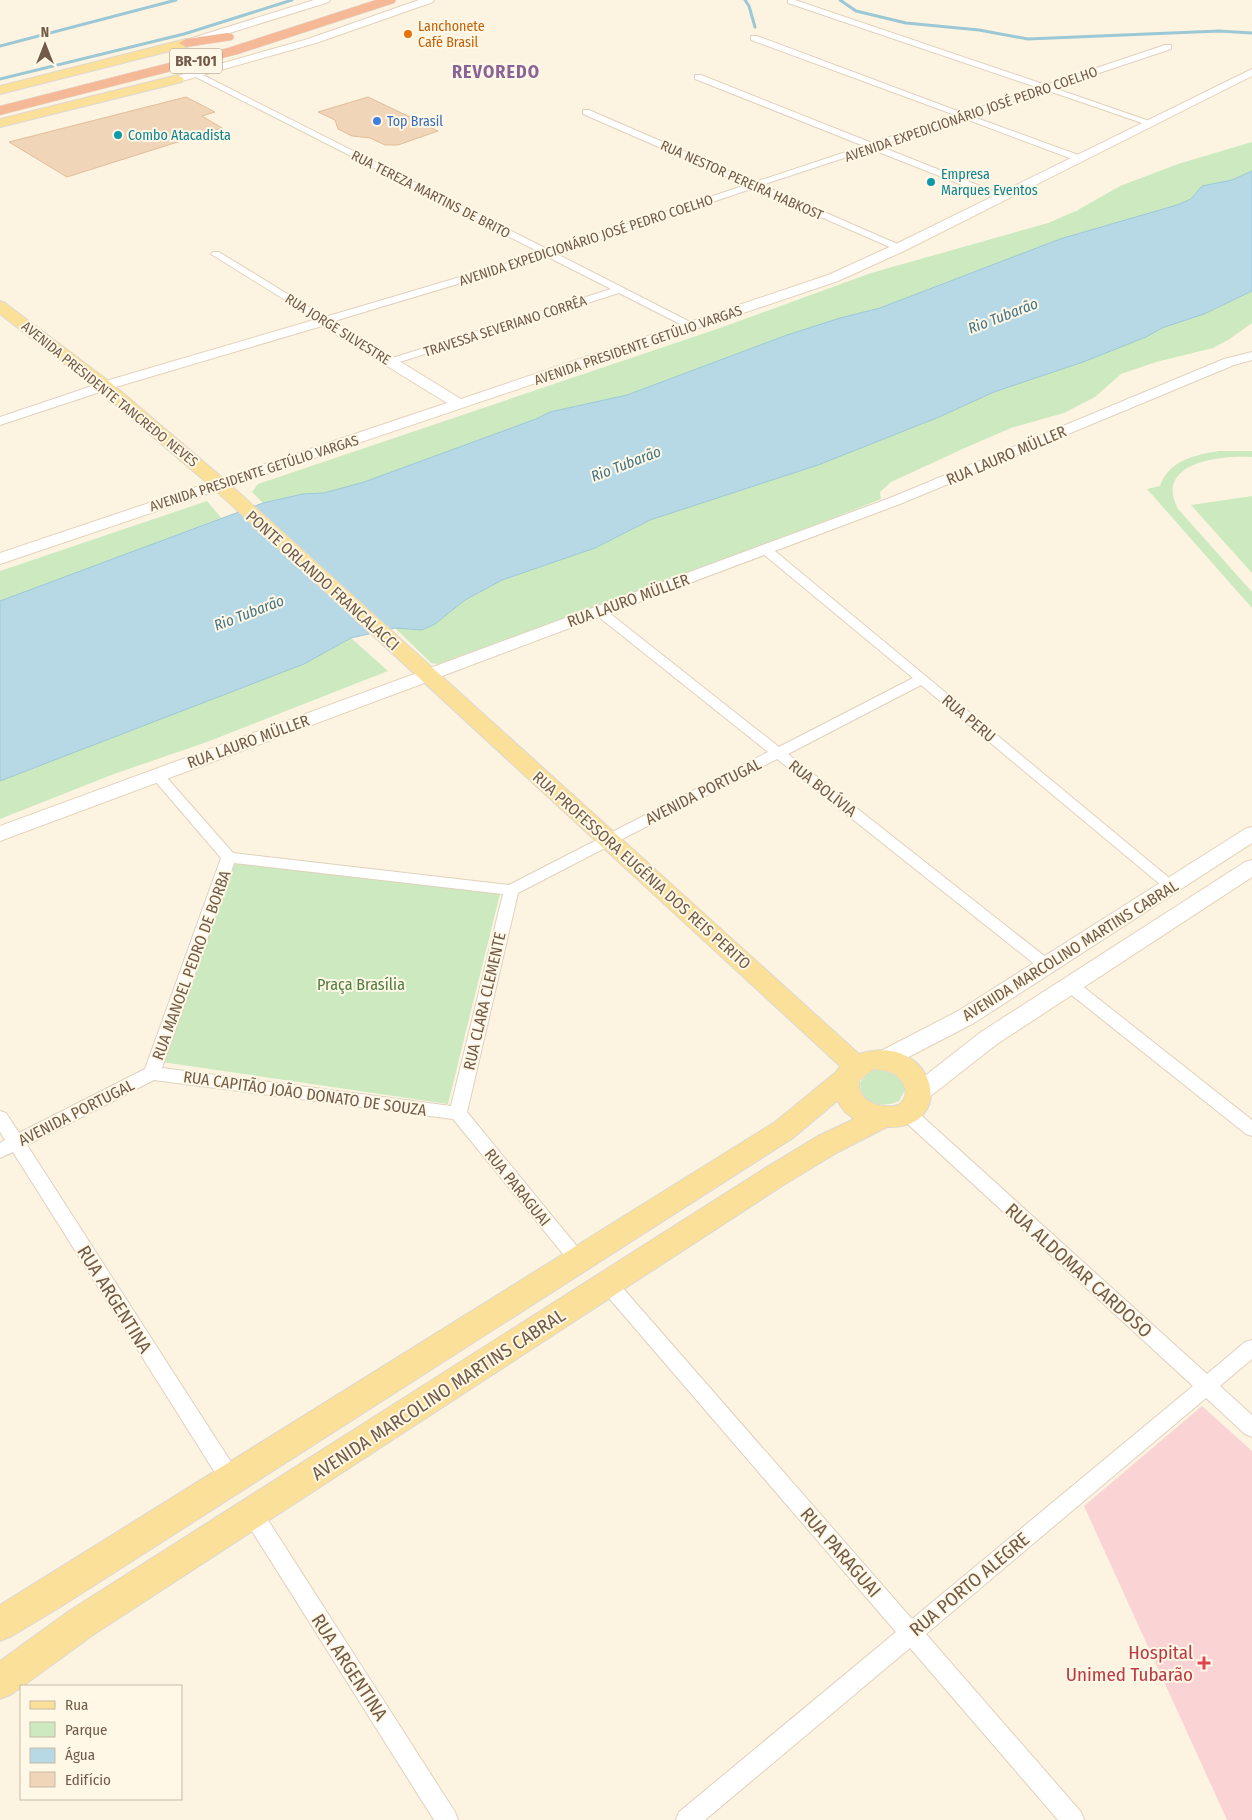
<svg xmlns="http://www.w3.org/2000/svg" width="1252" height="1820" font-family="'Fira Sans Condensed',sans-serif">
	<rect width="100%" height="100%" fill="#fcf4e1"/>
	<polygon fill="#fad4d5" points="1202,1406 1252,1451 1252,1820 1227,1820 1084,1506"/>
	<g fill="#cce9c0">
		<polygon points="1252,142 1252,171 1232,180 1202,186 1191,199 1177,205 1060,239 880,308 840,318 787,335 627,395 550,412 536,419 364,482 324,493 303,494 263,503 252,492 258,484 720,328 871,273 1048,223 1076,211 1120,186 1178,164"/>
		<polygon points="1252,291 1252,323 1228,340 1213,348 1156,362 1121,374 1095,397 1064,413 1011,428 967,447 891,482 880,492 881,499 763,546 438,664 431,663 395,628 422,630 435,624 465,600 502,580 595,548 650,520 818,465 939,417 994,392 1083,362 1146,337 1162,328 1204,314"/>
		<path d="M1219 451H1252V457C1222 455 1153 462 1178 509L1252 592V608L1147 489 1160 486C1169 460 1195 455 1219 451Z"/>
		<polygon points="1252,496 1252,573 1191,505"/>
		<polygon points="207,501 223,520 0,601 0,571"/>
		<polygon points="351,638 388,671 207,742 114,774 0,819 0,781 304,664"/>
		<polygon points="235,863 500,894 448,1104 162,1062"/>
		<path d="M876 1070C890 1071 902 1075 905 1090L899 1101C882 1109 860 1104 860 1082L869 1072Z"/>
	</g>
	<polygon fill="#b6d9e5" stroke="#9cc8d6" points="1252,171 1252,291 1204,314 1162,328 1146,337 1083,362 994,392 939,417 818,465 650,520 595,548 502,580 465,600 435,624 422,630 395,628 351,638 304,664 0,781 0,601 263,503 303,494 324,493 364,482 536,419 550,412 627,395 787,335 840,318 880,308 1060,239 1177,205 1191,199 1202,186 1232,180"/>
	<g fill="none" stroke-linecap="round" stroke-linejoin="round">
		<g stroke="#9cc8d6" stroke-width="3">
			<polyline points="745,0 749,6 755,27"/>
			<polyline points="840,0 856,11 906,23 979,30 1028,39 1219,31 1252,33"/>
			<polyline points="0,46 176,0"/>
			<polyline points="0,79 184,34 292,0"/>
		</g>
	</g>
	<g fill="#f1d5b8" stroke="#e3bd99">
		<polygon points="186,97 215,112 202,116 222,128 67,177 9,142"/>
		<polygon points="368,97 414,119 438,131 398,145 385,145 370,138 352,136 338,129 335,120 318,112"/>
	</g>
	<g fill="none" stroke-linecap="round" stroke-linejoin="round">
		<defs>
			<g id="minor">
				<polygon points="788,0 795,0 1046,85 1165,45 1171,45 1171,49 1054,88 1155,123 1148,125 1046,90 971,116 1081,156 1081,160 1075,160 963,118 879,146 1003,195 1003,199 1000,200 871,149 762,185 902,246 902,250 899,251 754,188 557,254 696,325 696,329 692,330 619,293 390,365 386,364 385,362 386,360 611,289 548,257 324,324 211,254 213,252 219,252 325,317 541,253 194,76 194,72 197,72 549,250 746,185 583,114 583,110 589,110 755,182 864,146 695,79 695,75 701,75 872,143 955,115 751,40 751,36 757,36 963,113 1039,88 788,3"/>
				<path d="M766 546 770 547 1179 886 1177 890 1172 891 1167 890 921 685 788 754 1052 962 1055 966 1052 970 1047 972 1042 970 777 759 518 893 467 1112 584 1255 587 1260 584 1265 578 1268 572 1265 453 1119 154 1080 27 1145 238 1473 241 1480 238 1487 231 1489 224 1487 13 1152 0 1158V1143L5 1140 0 1132V1111L6 1113 19 1133 145 1069 221 858 149 774 151 771H161L233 853 509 885 768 752 595 614 593 611 595 608H603L779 747 913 678 762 553 760 550ZM234 863 503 894 451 1106 162 1068Z"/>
				<polygon points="1070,979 1076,981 1252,1120 1252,1136 1246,1134 1064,989 1062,985 1064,981"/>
				<polygon points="906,1105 912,1107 1207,1374 1245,1342 1252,1340 1252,1359 1220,1386 1252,1415 1252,1437 1245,1434 1206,1398 926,1634 1081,1812 1084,1820 1058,1820 910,1648 705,1820 676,1820 679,1812 896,1632 602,1290 599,1284 602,1278 608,1276 614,1278 912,1619 1193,1386 900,1117 898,1112 900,1107"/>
				<polygon points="252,1503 259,1506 455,1812 458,1820 434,1820 245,1520 242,1513 245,1506"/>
			</g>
			<g id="tertiary">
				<polygon points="1252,352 1252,360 1234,365 900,504 434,679 422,679 420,675 422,671 890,498 1224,359"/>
				<polygon points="104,382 111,386 109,389 0,425 0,417"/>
			</g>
			<g id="secondary">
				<polygon points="314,0 330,0 329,2 194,44 186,44 185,42 186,40"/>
				<polygon points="419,0 434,0 433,2 316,43 182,81 178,82 172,79 174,77 308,39"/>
				<polygon points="1252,69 1252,76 904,251 838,281 0,564 0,553 447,403 322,326 109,389 99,389 97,386 99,383 324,317 329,318 461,399 828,275 894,245"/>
				<polygon points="428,669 435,671 437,675 435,679 0,841 0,826"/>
				<polygon points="1252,827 1252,843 974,1023 893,1065 885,1068 877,1065 873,1059 877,1053 958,1011 1245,829"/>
				<polygon points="1252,860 1252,877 997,1044 928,1098 920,1101 912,1098 908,1092 912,1086 981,1032 1245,862"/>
			</g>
			<g id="primary">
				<polygon points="186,39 192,43 190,46 0,94 0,86"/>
				<polygon points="178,75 184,79 182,82 0,127 0,119"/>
				<path d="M0 301 5 303 110 382 225 480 859 1054C935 1030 960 1130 887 1127L838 1152 782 1186 93 1635 12 1694 0 1699V1661L69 1611 762 1170 818 1136 854 1119 845 1112 837 1101 793 1138 62 1606 12 1636 0 1641V1605L775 1122 836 1072 840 1066 213 488 98 390 0 314ZM874 1069C879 1070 885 1070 890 1072 903 1077 913 1095 898 1105 894 1107 890 1106 886 1106 871 1105 857 1097 859 1080Z"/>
			</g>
			<g id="motorway">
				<polygon points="376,0 396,0 394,3 238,54 0,115 0,106 228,48"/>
				<polygon points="227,33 232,34 234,37 232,40 186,47 179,43 186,39"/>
			</g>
		</defs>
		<use href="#minor" stroke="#e0d1bd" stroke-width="2"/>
		<use href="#tertiary" stroke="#e0d1bd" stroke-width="2"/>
		<use href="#secondary" stroke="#e5d2bb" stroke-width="2"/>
		<use href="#primary" stroke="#ddd8d3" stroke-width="2"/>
		<use href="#motorway" stroke="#ddd8d3" stroke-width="1"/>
		<use href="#minor" fill="#fff" fill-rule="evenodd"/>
		<use href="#tertiary" fill="#fff" fill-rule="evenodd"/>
		<use href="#secondary" fill="#fff" fill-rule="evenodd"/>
		<use href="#primary" fill="#fbe099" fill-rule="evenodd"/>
		<use href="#motorway" fill="#f6b997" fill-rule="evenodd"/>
	</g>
	<circle fill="#e8710a" stroke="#fff8e6" stroke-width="2" cx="408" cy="34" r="5"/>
	<circle fill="#3f7fe0" stroke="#fff8e6" stroke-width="2" cx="377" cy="121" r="5"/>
	<g fill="#0f9aa8" stroke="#fff8e6" stroke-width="2">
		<circle cx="118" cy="135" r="5"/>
		<circle cx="931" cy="182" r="5"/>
	</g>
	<path fill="#e0444e" stroke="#fff8e6" stroke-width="2" d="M1201.5 1655.5h5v5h5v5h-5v5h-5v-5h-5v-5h5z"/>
	<g text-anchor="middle" stroke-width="4" stroke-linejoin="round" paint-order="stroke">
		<g font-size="14" fill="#c56008" stroke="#fff8e6" text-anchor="start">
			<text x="418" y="31">Lanchonete<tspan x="418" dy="16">Café Brasil</tspan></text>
		</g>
		<g font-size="14" fill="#725b48" stroke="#fff8e6">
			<text transform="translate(971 114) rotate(-19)" y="5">AVENIDA EXPEDICIONÁRIO JOSÉ PEDRO COELHO</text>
			<text transform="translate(742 180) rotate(24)" y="5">RUA NESTOR PEREIRA HABKOST</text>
			<text transform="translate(431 194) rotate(27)" y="5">RUA TEREZA MARTINS DE BRITO</text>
			<text transform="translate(586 240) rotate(-18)" y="5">AVENIDA EXPEDICIONÁRIO JOSÉ PEDRO COELHO</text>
			<text transform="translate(505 326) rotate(-18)" y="5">TRAVESSA SEVERIANO CORRÊA</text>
			<text transform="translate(338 329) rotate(32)" y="5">RUA JORGE SILVESTRE</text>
			<text transform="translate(638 345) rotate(-19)" y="5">AVENIDA PRESIDENTE GETÚLIO VARGAS</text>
			<text transform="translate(110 394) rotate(39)" y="5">AVENIDA PRESIDENTE TANCREDO NEVES</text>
			<text transform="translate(254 473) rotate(-18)" y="5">AVENIDA PRESIDENTE GETÚLIO VARGAS</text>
		</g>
		<g font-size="14" fill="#366cbe" stroke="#fff8e6" text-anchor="start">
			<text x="387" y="126">Top Brasil</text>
		</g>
		<g font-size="14" fill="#0d838f" stroke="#fff8e6" text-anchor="start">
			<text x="128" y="140">Combo Atacadista</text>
			<text x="941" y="179">Empresa<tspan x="941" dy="16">Marques Eventos</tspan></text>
		</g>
		<rect fill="#fff8e6" stroke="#9c8a77" stroke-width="1" x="170" y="48.5" width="52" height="25" rx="4"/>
		<g font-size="15" font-weight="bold" fill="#725b48">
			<text x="196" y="66">BR-101</text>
		</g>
		<g font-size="15" font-style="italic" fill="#427486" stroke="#fff8e6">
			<text transform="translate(1003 316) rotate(-21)" y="5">Rio Tubarão</text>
			<text transform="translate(626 464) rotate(-21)" y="5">Rio Tubarão</text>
			<text transform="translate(249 613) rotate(-21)" y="5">Rio Tubarão</text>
		</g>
		<g font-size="16" fill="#725b48" stroke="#fff8e6">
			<text transform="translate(1006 455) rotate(-23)" y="6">RUA LAURO MÜLLER</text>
			<text transform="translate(323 580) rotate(42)" y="6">PONTE ORLANDO FRANCALACCI</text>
			<text transform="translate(628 600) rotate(-20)" y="6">RUA LAURO MÜLLER</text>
			<text transform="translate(969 718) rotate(40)" y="6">RUA PERU</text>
			<text transform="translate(248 741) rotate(-20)" y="6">RUA LAURO MÜLLER</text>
			<text transform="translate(823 788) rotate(38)" y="6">RUA BOLÍVIA</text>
			<text transform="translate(703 791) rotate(-27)" y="6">AVENIDA PORTUGAL</text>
			<text transform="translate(642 870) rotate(42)" y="6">RUA PROFESSORA EUGÊNIA DOS REIS PERITO</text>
			<text transform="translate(1070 950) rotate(-32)" y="6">AVENIDA MARCOLINO MARTINS CABRAL</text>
			<text transform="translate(191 965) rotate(-70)" y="6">RUA MANOEL PEDRO DE BORBA</text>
			<text transform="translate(484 1001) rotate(-77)" y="6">RUA CLARA CLEMENTE</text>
			<text transform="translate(305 1093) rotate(8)" y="6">RUA CAPITÃO JOÃO DONATO DE SOUZA</text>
			<text transform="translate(76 1112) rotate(-27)" y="6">AVENIDA PORTUGAL</text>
			<text transform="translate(518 1187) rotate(51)" y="6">RUA PARAGUAI</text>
		</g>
		<g font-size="16" fill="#4f7e43" stroke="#fff8e6">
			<text x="361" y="990">Praça Brasília</text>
		</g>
		<g font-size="18" font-weight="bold" letter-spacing="1" fill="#8a6496" stroke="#fff8e6">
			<text x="496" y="78">REVOREDO</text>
		</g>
		<g font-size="19" fill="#725b48" stroke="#fff8e6">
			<text transform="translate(1079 1270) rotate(42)" y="7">RUA ALDOMAR CARDOSO</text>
			<text transform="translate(115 1299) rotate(58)" y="7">RUA ARGENTINA</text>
			<text transform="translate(438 1394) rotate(-33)" y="7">AVENIDA MARCOLINO MARTINS CABRAL</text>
			<text transform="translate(841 1552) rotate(49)" y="7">RUA PARAGUAI</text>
			<text transform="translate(969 1584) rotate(-40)" y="7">RUA PORTO ALEGRE</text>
			<text transform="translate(350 1667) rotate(57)" y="7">RUA ARGENTINA</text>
		</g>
		<g font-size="19" fill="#be3a42" stroke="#fff8e6" text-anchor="end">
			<text x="1193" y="1659">Hospital<tspan x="1193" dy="22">Unimed Tubarão</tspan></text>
		</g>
	</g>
	<rect x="20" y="1685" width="162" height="115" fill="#fff8e6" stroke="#c7b9a7"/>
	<rect x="30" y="1701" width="25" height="8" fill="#fbe099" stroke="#c7b9a7"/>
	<text x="65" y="1710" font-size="15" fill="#725b48">Rua</text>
	<rect x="30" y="1722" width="25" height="15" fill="#cce9c0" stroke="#c7b9a7"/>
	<text x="65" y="1735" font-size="15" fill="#725b48">Parque</text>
	<rect x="30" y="1748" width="25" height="15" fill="#b6d9e5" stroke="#c7b9a7"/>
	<text x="65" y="1760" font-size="15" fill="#725b48">Água</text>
	<rect x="30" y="1772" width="25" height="15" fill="#f1d5b8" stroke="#c7b9a7"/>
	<text x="65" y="1785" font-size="15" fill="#725b48">Edifício</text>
	<g transform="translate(45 45)" stroke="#fff8e6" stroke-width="4" paint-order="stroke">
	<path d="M0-4L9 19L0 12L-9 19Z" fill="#725b48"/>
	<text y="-8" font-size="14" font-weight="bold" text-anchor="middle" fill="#725b48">N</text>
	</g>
</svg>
